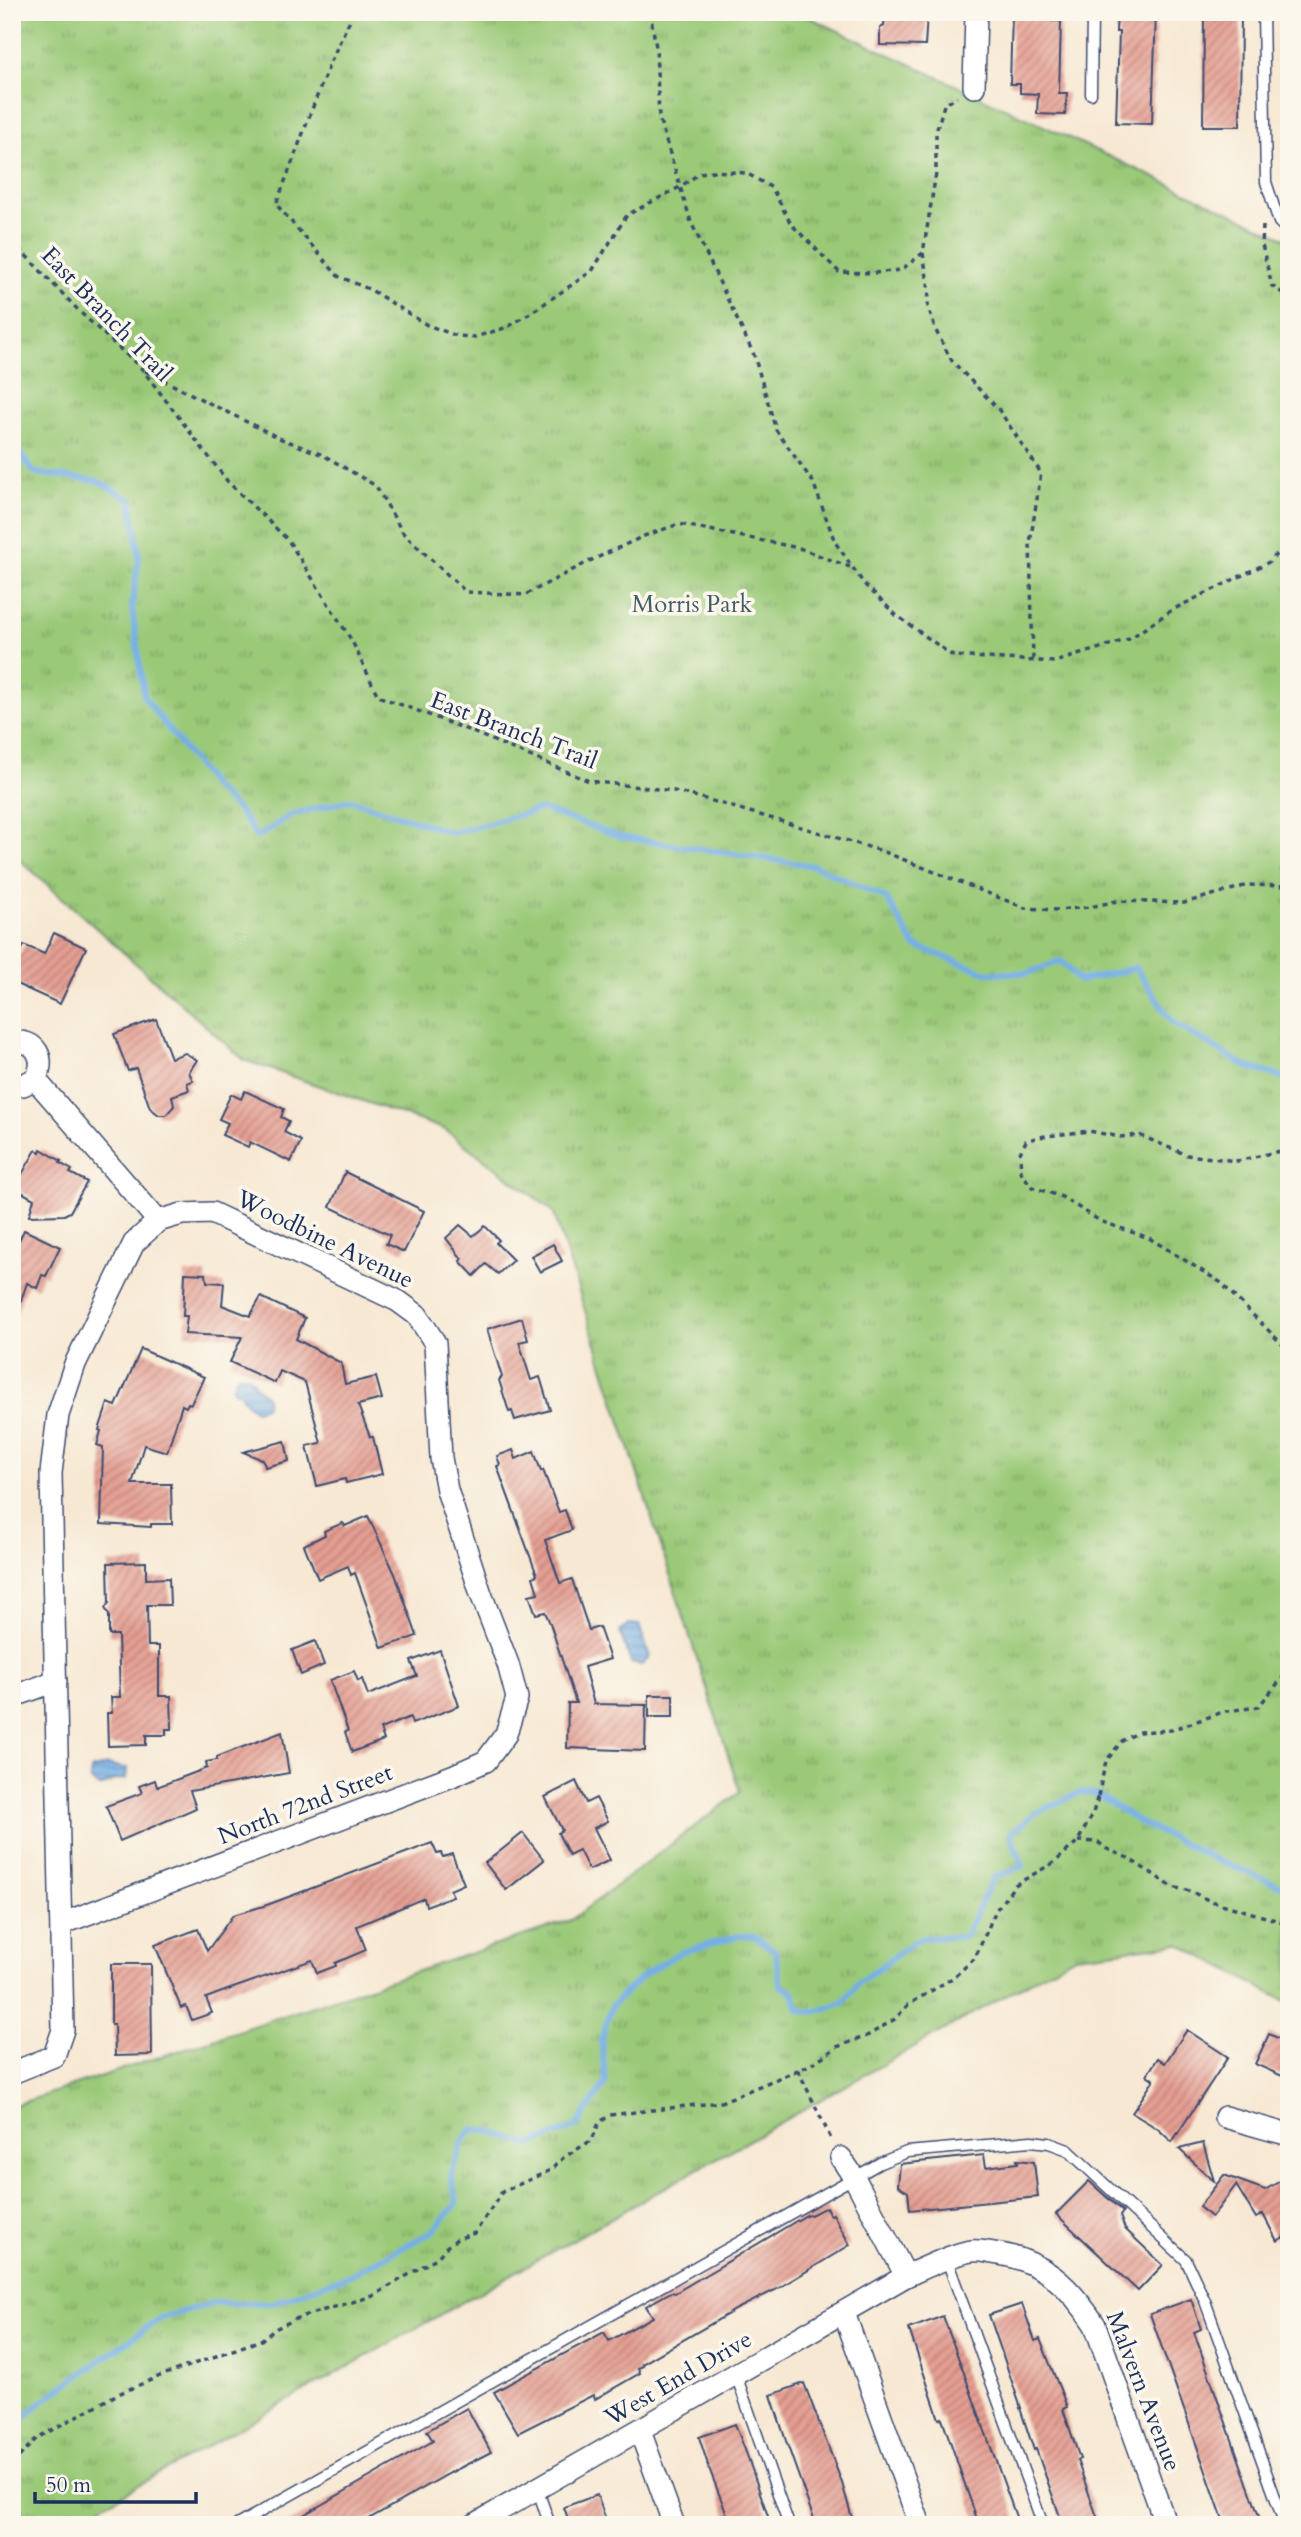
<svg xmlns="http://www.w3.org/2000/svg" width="1301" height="2537" font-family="Cardo,serif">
	<defs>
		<pattern id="park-tufts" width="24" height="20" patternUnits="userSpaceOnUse" patternTransform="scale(1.75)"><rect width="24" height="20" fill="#9ac977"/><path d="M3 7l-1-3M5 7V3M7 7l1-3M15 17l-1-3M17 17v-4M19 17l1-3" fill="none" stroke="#7da465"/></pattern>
		<pattern id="water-rules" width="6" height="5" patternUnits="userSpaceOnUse" patternTransform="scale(1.75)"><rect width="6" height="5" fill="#74afe5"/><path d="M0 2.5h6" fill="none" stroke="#5e8fbd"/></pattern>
		<pattern id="building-hatch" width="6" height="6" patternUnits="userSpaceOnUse" patternTransform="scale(1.75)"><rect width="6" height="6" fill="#e59e92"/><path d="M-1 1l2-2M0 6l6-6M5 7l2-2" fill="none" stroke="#b9817a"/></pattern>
	</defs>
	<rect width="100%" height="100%" fill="#fbf7ec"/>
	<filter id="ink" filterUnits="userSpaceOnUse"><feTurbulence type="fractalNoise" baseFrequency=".0143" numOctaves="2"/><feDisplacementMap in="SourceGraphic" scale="14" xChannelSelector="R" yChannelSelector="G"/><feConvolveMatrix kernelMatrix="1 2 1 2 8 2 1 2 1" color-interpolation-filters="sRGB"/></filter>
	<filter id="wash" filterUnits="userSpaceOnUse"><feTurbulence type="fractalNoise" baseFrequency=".00686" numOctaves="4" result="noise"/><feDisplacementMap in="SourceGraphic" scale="28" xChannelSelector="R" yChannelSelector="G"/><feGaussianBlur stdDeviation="1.57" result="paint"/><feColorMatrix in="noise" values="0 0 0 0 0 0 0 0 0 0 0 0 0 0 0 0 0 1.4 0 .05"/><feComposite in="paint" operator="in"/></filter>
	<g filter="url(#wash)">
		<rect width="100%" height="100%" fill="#f7e8d3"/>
		<polygon fill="url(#park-tufts)" stroke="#5a7c6a" stroke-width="2" points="12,12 798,12 1289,240 1289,2003 1179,1944 1075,1956 68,2525 12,2525 12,2106 571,1920 740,1792 553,1211 444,1129 244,1060 12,853"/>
		<g fill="url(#water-rules)" stroke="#486fa2" stroke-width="2">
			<path d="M239 1374 250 1377C253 1380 254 1383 256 1386 262 1395 271 1393 265 1407L255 1410 246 1403 239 1392H234L232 1386 236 1383 235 1378Z"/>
			<polygon points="629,1624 639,1625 650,1657 642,1665 631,1663 620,1632"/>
			<polygon points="107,1765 127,1768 126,1779 114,1780 100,1787 90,1780 91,1770"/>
		</g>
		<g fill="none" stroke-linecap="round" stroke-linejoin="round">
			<g stroke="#74afe5" stroke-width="6">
				<polyline points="12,403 12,412"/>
				<polyline points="12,444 35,473 98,481 131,500 139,556 132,608 144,697 213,787 238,810 257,837 293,814 351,800 453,833 541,809 621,837 815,866 886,898 915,946 988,973 1028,973 1061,961 1079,981 1136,968 1172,1022 1245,1066 1289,1079"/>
				<polyline points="12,2428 44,2400 161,2318 213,2303 272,2303 348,2276 432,2232 457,2203 451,2176 462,2143 472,2129 489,2131 529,2145 576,2127 606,2082 601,2040 612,2005 645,1974 679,1953 738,1936 755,1937 775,1951 781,1986 794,1993 799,2010 813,2012 843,2003 857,1984 914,1942 924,1938 965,1937 993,1878 1023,1866 1010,1834 1035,1813 1057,1803 1081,1792 1098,1795 1139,1822 1221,1862 1289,1889"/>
			</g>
		</g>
		<g id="blocks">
			<g fill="url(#building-hatch)">
				<polygon points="885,12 927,14 925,46 880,45 880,28 884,26"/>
				<polygon points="1012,12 1052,12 1052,21 1061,21 1059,93 1067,93 1065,115 1037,114 1038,94 1020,93 1020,84 1010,84"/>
				<polygon points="1117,12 1156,12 1152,124 1116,123 1119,32 1116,32"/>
				<polygon points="1204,12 1241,12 1240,126 1203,126"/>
				<polygon points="54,933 86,948 60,1004 12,982 12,971 24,945 44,954"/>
				<polygon points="156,1019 171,1058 185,1053 197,1060 189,1072 193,1081 187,1083 189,1090 172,1096 174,1106 166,1115 159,1115 150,1108 136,1068 128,1071 114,1034"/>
				<polygon points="245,1091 284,1109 281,1117 289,1121 284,1132 301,1141 291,1162 250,1142 248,1147 222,1135 228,1123 219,1119 231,1094 241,1099"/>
				<polygon points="41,1149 61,1161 60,1163 72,1170 70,1173 87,1182 70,1212 64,1215 29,1216 34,1199 14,1188 36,1150 40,1152"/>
				<polygon points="345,1172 424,1211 404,1252 386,1244 390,1235 330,1207"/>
				<polygon points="460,1225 473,1236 485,1226 499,1240 496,1243 513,1260 498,1274 486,1264 474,1276 460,1261 462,1259 446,1238"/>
				<polygon points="24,1230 60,1247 46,1276 42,1275 37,1288 27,1283 15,1318 12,1318 12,1255"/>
				<polygon points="553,1244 562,1261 540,1272 531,1256"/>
				<polygon points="185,1273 206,1274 207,1282 224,1283 222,1305 250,1316 261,1297 305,1318 296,1339 341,1363 345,1384 376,1377 382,1399 358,1405 370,1437 373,1437 382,1474 346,1483 345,1479 317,1486 307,1446 321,1443 305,1382 280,1371 275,1383 230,1362 242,1337 185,1334 187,1316 183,1316"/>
				<polygon points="522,1318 528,1340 519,1342 531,1380 540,1377 550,1410 515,1420 512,1411 509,1412 499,1380 502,1377 487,1329"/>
				<polygon points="141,1349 204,1377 191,1404 188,1403 186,1407 182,1405 167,1452 144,1445 132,1484 171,1484 172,1524 151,1524 151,1527 101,1524 103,1447 97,1445 101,1431 99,1430 108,1403 116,1406"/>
				<polygon points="285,1441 289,1461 265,1467 263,1460 243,1452"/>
				<polygon points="513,1450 516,1459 534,1451 541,1471 543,1470 559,1512 565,1510 572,1530 545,1540 560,1583 572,1579 589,1630 599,1627 610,1659 584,1667 594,1704 646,1705 645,1751 567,1748 568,1703 576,1703 550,1623 545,1612 536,1614 529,1595 538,1593 533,1577 537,1575 497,1466 500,1465 497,1456"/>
				<polygon points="368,1516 395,1574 417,1636 382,1648 355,1573 351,1575 348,1566 318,1579 304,1545 325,1535 324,1531 343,1523 345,1526"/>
				<polygon points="146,1562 146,1579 169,1578 170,1605 147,1605 148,1646 159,1646 159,1696 171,1696 172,1729 166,1729 166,1735 146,1735 146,1745 108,1746 107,1713 112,1713 111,1697 120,1697 118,1635 109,1635 109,1615 105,1608 109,1603 108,1563"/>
				<polygon points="315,1641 324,1665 301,1675 292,1650"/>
				<polygon points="440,1650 459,1706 412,1724 410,1717 380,1729 384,1740 352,1752 345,1732 348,1731 330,1680 354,1671 358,1681 362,1679 368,1695 417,1676 411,1661"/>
				<rect x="649" y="1695" width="24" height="22"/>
				<polygon points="282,1732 289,1773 190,1791 196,1808 120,1841 106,1806 142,1793 139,1786 155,1780 157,1787 207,1768 206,1762 217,1760 217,1757"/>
				<polygon points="576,1781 586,1803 596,1798 608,1821 594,1828 610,1860 589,1870 579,1850 569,1855 558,1833 562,1830 545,1797"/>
				<polygon points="523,1833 544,1860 506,1890 485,1863"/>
				<polygon points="432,1843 437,1854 441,1853 443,1857 452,1854 464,1884 450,1890 453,1896 426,1906 424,1898 357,1926 366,1950 335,1963 336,1966 317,1973 312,1960 222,1992 206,1998 212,2013 192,2020 186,2006 181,2008 155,1945 198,1929 207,1951 233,1915 267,1905"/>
				<polygon points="111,1964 151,1964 152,2055 115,2056 114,2024 111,2024"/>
				<polygon points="1187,2030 1228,2057 1172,2142 1158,2129 1132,2113 1154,2080 1147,2075 1158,2058 1165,2063"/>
				<polygon points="1269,2034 1289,2043 1289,2079 1255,2064"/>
				<polygon points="1203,2143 1214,2181 1179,2149"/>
				<polygon points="984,2155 986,2167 1018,2163 1017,2160 1034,2162 1038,2197 910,2210 908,2192 898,2186 900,2164"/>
				<polygon points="1224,2175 1265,2190 1282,2180 1289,2192 1289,2234 1277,2241 1263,2214 1256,2218 1236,2185 1212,2217 1199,2207"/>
				<polygon points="1089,2181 1123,2212 1120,2216 1125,2229 1163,2265 1138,2291 1056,2214"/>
				<polygon points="826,2207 830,2215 833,2214 850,2245 777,2289 737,2309 642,2364 643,2366 638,2368 640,2373 595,2399 593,2395 518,2433 494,2392 604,2332 609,2341 653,2317 646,2306 671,2292 675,2293 808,2214 811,2215"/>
				<polygon points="1191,2299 1201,2329 1194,2332 1262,2525 1225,2525 1150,2314"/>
				<polygon points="1022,2304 1035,2341 1040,2339 1067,2407 1063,2409 1080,2459 1077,2460 1100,2525 1063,2525 1036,2449 1034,2450 1020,2408 1021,2408 989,2315"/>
				<polygon points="943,2316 965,2376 1019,2525 979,2525 942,2418 939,2419 909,2329"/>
				<polygon points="804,2383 842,2483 854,2525 816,2525 786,2441 771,2395"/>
				<polygon points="467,2408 491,2452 450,2473 358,2525 286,2525 433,2441 427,2431"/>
				<polygon points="735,2424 747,2455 771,2525 731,2525 709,2468 699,2437"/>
				<polygon points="597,2495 608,2525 570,2525 564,2507"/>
			</g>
		</g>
	</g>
	<g filter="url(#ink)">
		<use href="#blocks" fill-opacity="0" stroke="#3c4b70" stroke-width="2"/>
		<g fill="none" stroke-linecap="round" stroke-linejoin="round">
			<defs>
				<g id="service">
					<polyline points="1263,12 1266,182 1279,222 1289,232"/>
					<polyline points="1091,94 1092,12"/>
					<polyline points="947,2260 1043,2525"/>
					<polyline points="736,2375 789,2525"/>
					<polyline points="537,2488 550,2525"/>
					<polyline points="237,2525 880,2163 907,2152 1031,2141 1049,2143 1068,2150 1186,2260 1205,2301 1285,2525"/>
				</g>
				<g id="minor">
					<polyline points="974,87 976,12"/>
					<path d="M12 1043C35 1037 48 1060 35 1079L23 1085 12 1083"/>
					<polyline points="35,1079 158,1221"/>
					<polyline points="12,1697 56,1681"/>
					<polyline points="12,2073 54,2056 63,2030 51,1473 58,1415 75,1364 134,1243 158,1221 182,1214 212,1213 398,1301 417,1315 435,1343 441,1458 447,1490 481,1594 508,1664 517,1698 506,1734 486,1761 452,1776 61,1924"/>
					<polyline points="1225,2117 1289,2135"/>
					<polyline points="841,2158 855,2179 906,2276"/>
					<polyline points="844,2313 920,2525"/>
					<polyline points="640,2431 674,2525"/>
					<path d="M474 2525 906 2276C922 2269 957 2252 972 2251 979 2250 987 2252 993 2253 1042 2259 1070 2286 1095 2325L1166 2525"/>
				</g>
			</defs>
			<use href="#service" stroke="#3c4b70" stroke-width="13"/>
			<use href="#minor" stroke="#3c4b70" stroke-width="24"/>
			<g stroke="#3c4b70" stroke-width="3.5" stroke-dasharray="5 5" stroke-linecap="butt">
				<path d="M354 12C322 74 302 140 276 204L338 276 371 290 427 325 457 336 475 337 508 327 538 308 592 271 627 215 680 187 700 173 713 171 746 173 772 188 791 224 839 272 874 273 901 270 923 253 936 173V132L944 105 957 97"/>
				<polyline points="650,12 656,47 659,118 691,222 754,355 776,430 813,482 835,542 864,584 896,615 953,656 1055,662 1129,639 1172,610 1269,562 1289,541"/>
				<polyline points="1263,226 1262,245 1272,286 1289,297"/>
				<polyline points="12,241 81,313 142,369 228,482 288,540 352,641 378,696 463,728 589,781 674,791 709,800 882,851 1025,908 1056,910 1090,907 1117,901 1184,903 1248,885 1289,886"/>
				<polyline points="923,253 929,289 928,307 936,331 952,361 999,410 1041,473 1030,543 1033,660"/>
				<polyline points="145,371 279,438 323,455 376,486 403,533 466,592 525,595 590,561 644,536 679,524 799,548 850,567"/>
				<polyline points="1289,1149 1237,1161 1187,1155 1139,1135 1120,1137 1089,1131 1038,1137 1026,1141 1020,1153 1021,1172 1032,1187 1062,1197 1100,1221 1149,1238 1220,1282 1289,1351"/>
				<polyline points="1098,1796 1106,1761 1122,1741 1139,1732 1171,1730 1226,1711 1258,1707 1289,1670"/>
				<polyline points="1078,1841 1098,1842 1107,1849 1128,1858 1172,1887 1190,1891 1208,1900 1289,1924"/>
				<polyline points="798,2070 832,2141"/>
				<polyline points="12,2464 37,2438 116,2395 160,2376 261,2340 277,2328 300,2317 373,2296 438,2257 445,2248 457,2239 475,2233 502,2192 551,2170 563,2158 592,2140 599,2123 610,2115 721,2102 810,2065 837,2047 867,2036 895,2019 908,2005 954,1977 975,1958 996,1910 1015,1885 1055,1862 1078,1841 1093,1813 1098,1795 1096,1805"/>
			</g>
			<use href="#service" stroke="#fff" stroke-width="10"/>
			<use href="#minor" stroke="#fff" stroke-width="21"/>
		</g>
	</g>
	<g text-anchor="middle" stroke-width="7" stroke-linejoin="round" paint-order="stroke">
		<g font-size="24" fill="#1b2f5e" stroke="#fbf7ec">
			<text transform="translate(107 314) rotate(46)" y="8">East Branch Trail</text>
			<text transform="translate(514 730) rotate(21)" y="8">East Branch Trail</text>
			<text transform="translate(325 1239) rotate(26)" y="8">Woodbine Avenue</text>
			<text transform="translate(305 1804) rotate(-21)" y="8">North 72nd Street</text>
			<text transform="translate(678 2378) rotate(-30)" y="8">West End Drive</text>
			<text transform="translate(1144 2391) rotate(69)" y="8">Malvern Avenue</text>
		</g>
		<g font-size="24" fill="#415d66" stroke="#fbf7ec">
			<text x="692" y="612">Morris Park</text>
		</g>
	</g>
	<rect width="1301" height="2537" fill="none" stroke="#fbf7ec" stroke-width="42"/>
	<path d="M35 2492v10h161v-10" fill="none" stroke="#1b2f5e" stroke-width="3.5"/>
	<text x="46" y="2492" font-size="21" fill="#1b2f5e" stroke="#fbf7ec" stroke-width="5" paint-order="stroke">50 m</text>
</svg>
